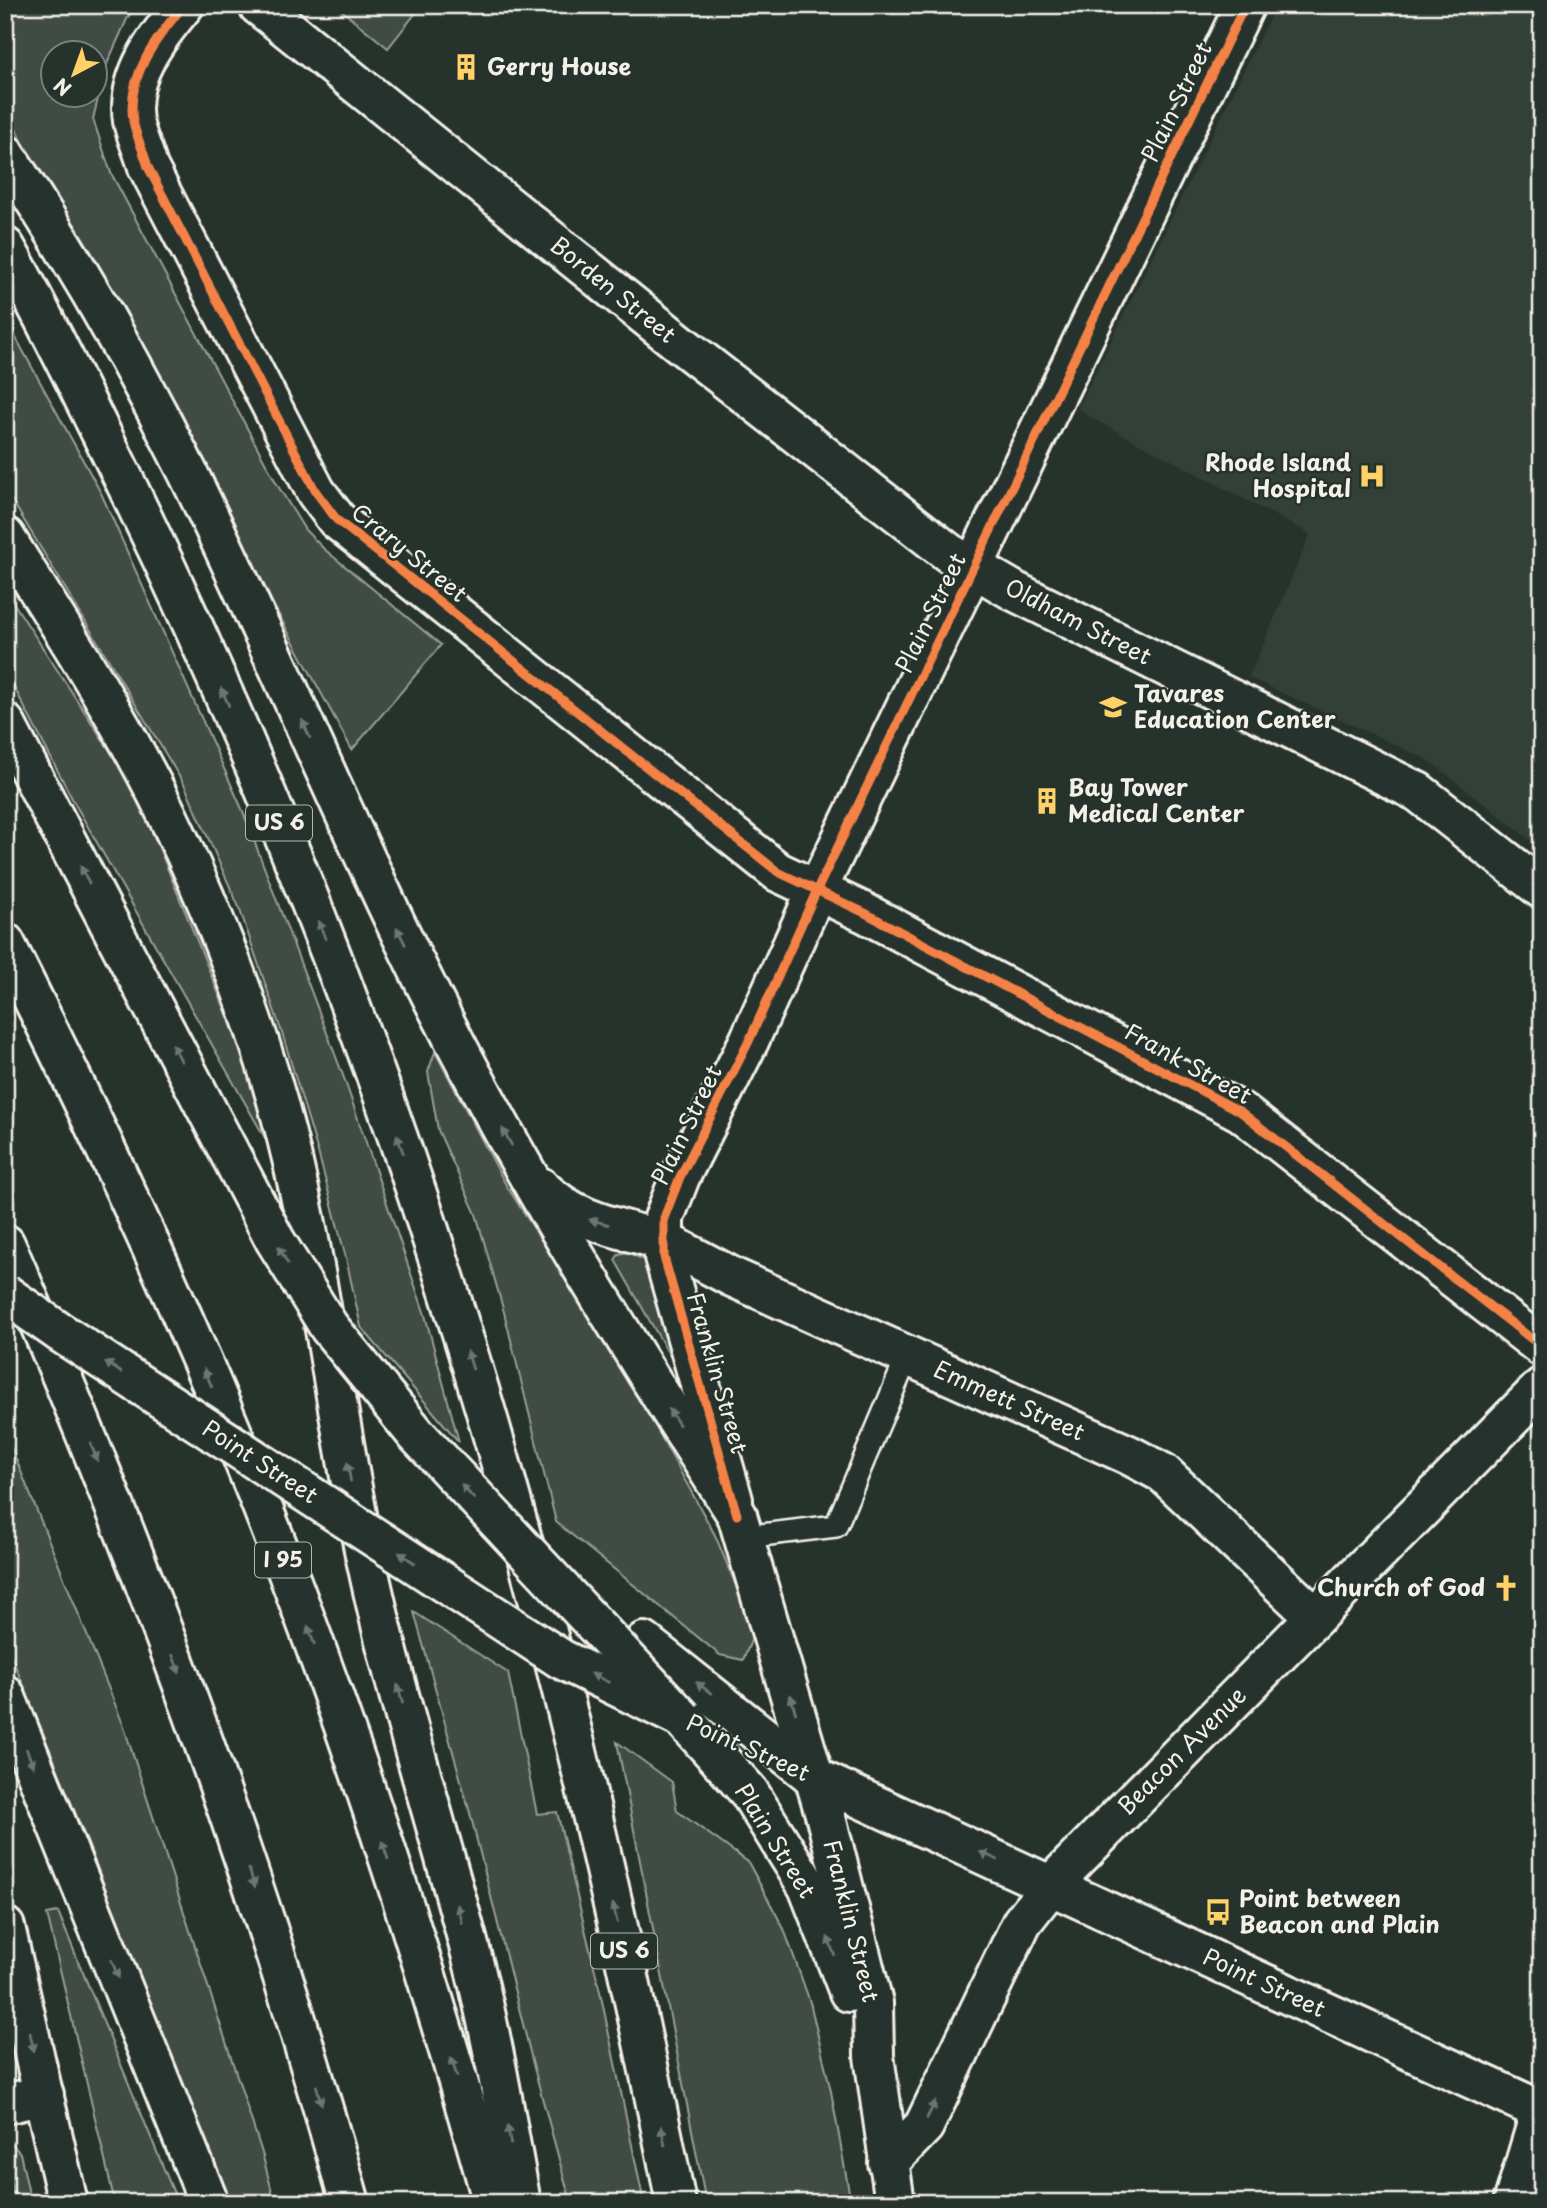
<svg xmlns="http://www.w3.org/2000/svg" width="1547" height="2208" font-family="'Playpen Sans',sans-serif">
	<rect width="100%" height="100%" fill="#26332d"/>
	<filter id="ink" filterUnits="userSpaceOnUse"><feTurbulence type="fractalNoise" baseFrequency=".0143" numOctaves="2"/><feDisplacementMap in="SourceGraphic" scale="14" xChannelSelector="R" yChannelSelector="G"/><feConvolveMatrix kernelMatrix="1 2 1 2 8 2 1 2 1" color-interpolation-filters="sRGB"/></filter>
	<g filter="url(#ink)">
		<polygon fill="#333f39" points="1276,5 1542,5 1542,849 1428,760 1248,677 1256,662 1310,534 1092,418 1078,408"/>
		<g fill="#414b45" stroke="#9a9e96" stroke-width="2" fill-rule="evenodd">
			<path d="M5 5H136L127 19 106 66 93 119 111 173 278 486 305 530 324 549 441 645 352 750 5 109ZM52 52H94V94H52Z"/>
			<polygon points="335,5 422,5 388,48"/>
			<polygon points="5,318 101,493 242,809 344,1078 425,1315 459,1442 361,1327 346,1258 318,1152 283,1036 239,907 185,786 5,489"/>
			<polygon points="5,590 135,789 260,1095 269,1145 75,804 5,670"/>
			<polygon points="435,1052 506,1185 624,1369 715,1535 755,1631 743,1660 720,1655 556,1522 504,1312 476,1214 438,1130 428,1072"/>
			<polygon points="627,1252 646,1261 675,1365 615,1260 619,1254"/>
			<polygon points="5,1432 123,1724 262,2153 275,2203 226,2203 87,1841 5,1641"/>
			<polygon points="414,1612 508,1673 537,1814 557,1812 601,1996 644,2203 571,2203 534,2068 470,1813"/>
			<polygon points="617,1742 672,1782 677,1811 748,1862 784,1929 810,2002 831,2091 851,2203 706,2203"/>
			<polygon points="58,1912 178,2203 115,2203 47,1914"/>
			<polygon points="12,2144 20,2153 31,2203 16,2203 5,2158 5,2153"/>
		</g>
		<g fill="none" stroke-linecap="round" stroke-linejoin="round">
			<defs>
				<polyline id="lane" points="744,1537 836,1526 908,1355"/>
				<g id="street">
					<path d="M184 5C157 37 126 76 133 121 136 136 144 152 148 167L316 492 337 520 778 872 865 913 1241 1112 1542 1347"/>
					<polyline points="258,5 678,342 949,553 1014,591 1418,792 1542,889"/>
					<polyline points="664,1241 732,1277 1129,1455 1163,1473 1315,1617"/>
					<polyline points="733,1500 664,1257 664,1218 680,1177 749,1041 817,890 1245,5"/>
					<polyline points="5,2104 44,2095"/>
					<polyline points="888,2163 924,2126 1022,1922 1051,1885 1542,1387"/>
				</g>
				<g id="secondary">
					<polyline points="814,1777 1542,2111"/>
					<polyline points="1513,2203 1542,2107"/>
				</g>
				<g id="primary">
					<polyline points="737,1515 825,1814 873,2003 874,2056 895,2203"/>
					<polyline points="683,1719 749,1792 808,1887 849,1992"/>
					<polyline points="5,1927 68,2203"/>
				</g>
				<g id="highway">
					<path d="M5 154C72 256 133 362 187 471 261 622 326 778 399 930 496 1134 615 1326 737 1515"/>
					<path d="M5 247C43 313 76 383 110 451 244 722 358 1003 449 1292 544 1590 615 1896 676 2203"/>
					<path d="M5 537C58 622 113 707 158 796 211 903 256 1018 286 1134 322 1277 336 1424 368 1568 397 1703 441 1835 475 1969 494 2046 507 2124 521 2203"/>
					<polyline points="5,723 116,936"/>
					<path d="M5 943C111 1154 211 1368 294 1589 370 1790 435 1996 493 2203"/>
					<path d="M540 1187C577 1223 617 1227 664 1241"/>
					<path d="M5 1244C142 1556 259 1875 350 2203"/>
					<polyline points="644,1642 814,1777"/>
					<polyline points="5,1695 209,2203"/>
				</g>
			</defs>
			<use href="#lane" stroke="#f4f1e8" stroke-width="26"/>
			<use href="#street" stroke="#f4f1e8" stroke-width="44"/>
			<use href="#secondary" stroke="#f4f1e8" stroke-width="44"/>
			<use href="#primary" stroke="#f4f1e8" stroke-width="44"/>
			<use href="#highway" stroke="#f4f1e8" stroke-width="44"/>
			<use href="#lane" stroke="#26332d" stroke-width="21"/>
			<use href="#street" stroke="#26332d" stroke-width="38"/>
			<use href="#secondary" stroke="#26332d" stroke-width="38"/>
			<use href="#primary" stroke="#26332d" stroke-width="38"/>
			<use href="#highway" stroke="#26332d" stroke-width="38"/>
			<defs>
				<polyline id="primary-bridge" points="5,1294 58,1331 561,1659 681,1718"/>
				<polyline id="highway-bridge" points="116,936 275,1240 329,1327 416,1434 683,1719"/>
			</defs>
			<use href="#primary-bridge" stroke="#f4f1e8" stroke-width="44" stroke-linecap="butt"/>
			<use href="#highway-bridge" stroke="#f4f1e8" stroke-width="44" stroke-linecap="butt"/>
			<use href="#primary-bridge" stroke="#26332d" stroke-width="38"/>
			<use href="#highway-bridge" stroke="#26332d" stroke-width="38"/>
			<defs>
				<g id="cycleway">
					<path d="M184 5C157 37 126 76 133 121 136 136 144 152 148 167L316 492 337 520 778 872 865 913 1241 1112 1542 1347"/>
					<polyline points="737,1515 664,1257 664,1218 680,1177 749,1041 817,890 1245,5"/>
				</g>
			</defs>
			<use href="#cycleway" stroke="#26332d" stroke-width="13"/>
			<use href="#cycleway" stroke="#f48246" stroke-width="9"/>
		</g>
		<defs><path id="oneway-solid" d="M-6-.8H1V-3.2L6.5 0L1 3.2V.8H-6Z" transform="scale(1.75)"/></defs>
		<g fill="#6e766e">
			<use href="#oneway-solid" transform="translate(225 697) rotate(-114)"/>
			<use href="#oneway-solid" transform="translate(306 729) rotate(-114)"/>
			<use href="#oneway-solid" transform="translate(85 875) rotate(-117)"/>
			<use href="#oneway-solid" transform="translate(322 930) rotate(-111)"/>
			<use href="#oneway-solid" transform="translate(401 936) rotate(-116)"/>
			<use href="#oneway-solid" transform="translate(177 1053) rotate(-118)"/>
			<use href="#oneway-solid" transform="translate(507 1137) rotate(-119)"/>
			<use href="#oneway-solid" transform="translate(400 1144) rotate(-110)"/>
			<use href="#oneway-solid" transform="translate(599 1222) rotate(-165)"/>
			<use href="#oneway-solid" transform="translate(283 1255) rotate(-119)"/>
			<use href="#oneway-solid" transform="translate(470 1360) rotate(-107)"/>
			<use href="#oneway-solid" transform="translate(113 1367) rotate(-147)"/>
			<use href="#oneway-solid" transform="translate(208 1378) rotate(-113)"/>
			<use href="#oneway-solid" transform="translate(674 1417) rotate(-123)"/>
			<use href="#oneway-solid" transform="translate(94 1452) rotate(68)"/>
			<use href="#oneway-solid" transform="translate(349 1472) rotate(-100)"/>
			<use href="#oneway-solid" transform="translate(468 1492) rotate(-133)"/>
			<use href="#oneway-solid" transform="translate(407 1558) rotate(-147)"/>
			<use href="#oneway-solid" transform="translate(311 1635) rotate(-110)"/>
			<use href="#oneway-solid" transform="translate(176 1664) rotate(70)"/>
			<use href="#oneway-solid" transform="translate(600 1678) rotate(-153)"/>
			<use href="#oneway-solid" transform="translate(704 1688) rotate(-142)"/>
			<use href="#oneway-solid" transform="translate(400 1694) rotate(-105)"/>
			<use href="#oneway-solid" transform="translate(793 1704) rotate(-106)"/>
			<use href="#oneway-solid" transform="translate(30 1758) rotate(68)"/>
			<use href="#oneway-solid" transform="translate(385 1850) rotate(-108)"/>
			<use href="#oneway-solid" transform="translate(989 1856) rotate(-156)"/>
			<use href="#oneway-solid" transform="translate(252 1878) rotate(71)"/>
			<use href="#oneway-solid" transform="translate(615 1913) rotate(-103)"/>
			<use href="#oneway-solid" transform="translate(460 1914) rotate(-105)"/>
			<use href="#oneway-solid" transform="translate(831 1946) rotate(-111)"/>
			<use href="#oneway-solid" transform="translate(115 1969) rotate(68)"/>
			<use href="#oneway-solid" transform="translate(32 2042) rotate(77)"/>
			<use href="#oneway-solid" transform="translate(454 2067) rotate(-107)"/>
			<use href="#oneway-solid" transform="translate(319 2095) rotate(74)"/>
			<use href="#oneway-solid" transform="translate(931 2110) rotate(-64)"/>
			<use href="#oneway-solid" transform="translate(509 2135) rotate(-100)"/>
			<use href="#oneway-solid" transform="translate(663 2136) rotate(-101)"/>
		</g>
	</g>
	<defs>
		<symbol id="building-bare" viewBox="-9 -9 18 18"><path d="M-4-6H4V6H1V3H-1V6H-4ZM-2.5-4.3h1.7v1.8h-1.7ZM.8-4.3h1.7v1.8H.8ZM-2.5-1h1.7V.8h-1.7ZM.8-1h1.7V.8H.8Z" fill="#ffd166" stroke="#26332d" stroke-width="2.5" paint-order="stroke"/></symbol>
		<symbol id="hospital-bare" viewBox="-9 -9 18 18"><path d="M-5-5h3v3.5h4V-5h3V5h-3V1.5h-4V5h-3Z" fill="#ffd166" stroke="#26332d" stroke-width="2.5" paint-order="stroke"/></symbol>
		<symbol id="school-bare" viewBox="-9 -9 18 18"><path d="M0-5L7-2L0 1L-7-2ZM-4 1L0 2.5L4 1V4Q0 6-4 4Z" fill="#ffd166" stroke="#26332d" stroke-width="2.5" paint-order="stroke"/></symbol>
		<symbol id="church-bare" viewBox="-9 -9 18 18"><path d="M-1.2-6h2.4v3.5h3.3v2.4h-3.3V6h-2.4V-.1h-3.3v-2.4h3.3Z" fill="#ffd166" stroke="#26332d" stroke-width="2.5" paint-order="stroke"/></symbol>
		<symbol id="bus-bare" viewBox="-9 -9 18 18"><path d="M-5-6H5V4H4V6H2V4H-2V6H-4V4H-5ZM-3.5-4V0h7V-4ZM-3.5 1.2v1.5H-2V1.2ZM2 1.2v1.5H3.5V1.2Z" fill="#ffd166" stroke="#26332d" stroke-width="2.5" paint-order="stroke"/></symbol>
	</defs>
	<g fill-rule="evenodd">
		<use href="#building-bare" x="447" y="48" width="38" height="38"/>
		<use href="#hospital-bare" x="1353" y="457" width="38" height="38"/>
		<use href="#school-bare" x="1094" y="688" width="38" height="38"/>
		<use href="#building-bare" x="1028" y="782" width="38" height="38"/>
		<use href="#church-bare" x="1487" y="1569" width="38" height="38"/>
		<use href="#bus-bare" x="1199" y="1893" width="38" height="38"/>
	</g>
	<g text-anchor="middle" stroke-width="5" stroke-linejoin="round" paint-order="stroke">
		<g fill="#26332d" stroke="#b6b8b0" stroke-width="2">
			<rect x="246" y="805.5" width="66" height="35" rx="5"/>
			<rect x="255" y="1542.5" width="56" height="35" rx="5"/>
			<rect x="591" y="1933.5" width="66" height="35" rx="5"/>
		</g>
		<g font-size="21" font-weight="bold" fill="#f4f1e8">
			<text x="279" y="830">US 6</text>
			<text x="283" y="1567">I 95</text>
			<text x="624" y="1958">US 6</text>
		</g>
		<g font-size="23" font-weight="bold" fill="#f4f1e8" stroke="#26332d" text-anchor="start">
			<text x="487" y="75">Gerry House</text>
			<text x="1351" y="471" text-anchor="end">Rhode Island<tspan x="1351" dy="26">Hospital</tspan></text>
			<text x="1134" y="702">Tavares<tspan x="1134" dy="26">Education Center</tspan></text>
			<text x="1068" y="796">Bay Tower<tspan x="1068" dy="26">Medical Center</tspan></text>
			<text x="1485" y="1596" text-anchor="end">Church of God</text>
			<text x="1239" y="1907">Point between<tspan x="1239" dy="26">Beacon and Plain</tspan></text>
		</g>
		<g font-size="23" fill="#f4f1e8" stroke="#26332d">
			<text transform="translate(1177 102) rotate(-64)" y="8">Plain Street</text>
			<text transform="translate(613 290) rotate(39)" y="8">Borden Street</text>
			<text transform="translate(409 553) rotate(39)" y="8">Crary Street</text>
			<text transform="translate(931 613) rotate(-64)" y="8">Plain Street</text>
			<text transform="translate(1078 622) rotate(27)" y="8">Oldham Street</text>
			<text transform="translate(1188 1064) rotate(29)" y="8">Frank Street</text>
			<text transform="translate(687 1125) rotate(-64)" y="8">Plain Street</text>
			<text transform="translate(717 1373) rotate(74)" y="8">Franklin Street</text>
			<text transform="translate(1009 1401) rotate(24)" y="8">Emmett Street</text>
			<text transform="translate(260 1462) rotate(33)" y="8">Point Street</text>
			<text transform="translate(748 1748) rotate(24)" y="8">Point Street</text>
			<text transform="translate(1182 1751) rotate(-45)" y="8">Beacon Avenue</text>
			<text transform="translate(775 1841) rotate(58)" y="8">Plain Street</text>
			<text transform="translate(851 1921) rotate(76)" y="8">Franklin Street</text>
			<text transform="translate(1264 1983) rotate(25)" y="8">Point Street</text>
		</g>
	</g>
	<rect width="1547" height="2208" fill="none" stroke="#26332d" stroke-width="28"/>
	<rect x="14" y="14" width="1519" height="2180" fill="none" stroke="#f4f1e8" stroke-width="2.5" filter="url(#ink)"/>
	<g transform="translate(74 74) rotate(221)"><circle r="33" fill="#26332d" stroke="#787f78" stroke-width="2"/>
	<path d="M0-5L12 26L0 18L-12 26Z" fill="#ffd166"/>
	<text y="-10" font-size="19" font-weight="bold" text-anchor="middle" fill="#f4f1e8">N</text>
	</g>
</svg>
